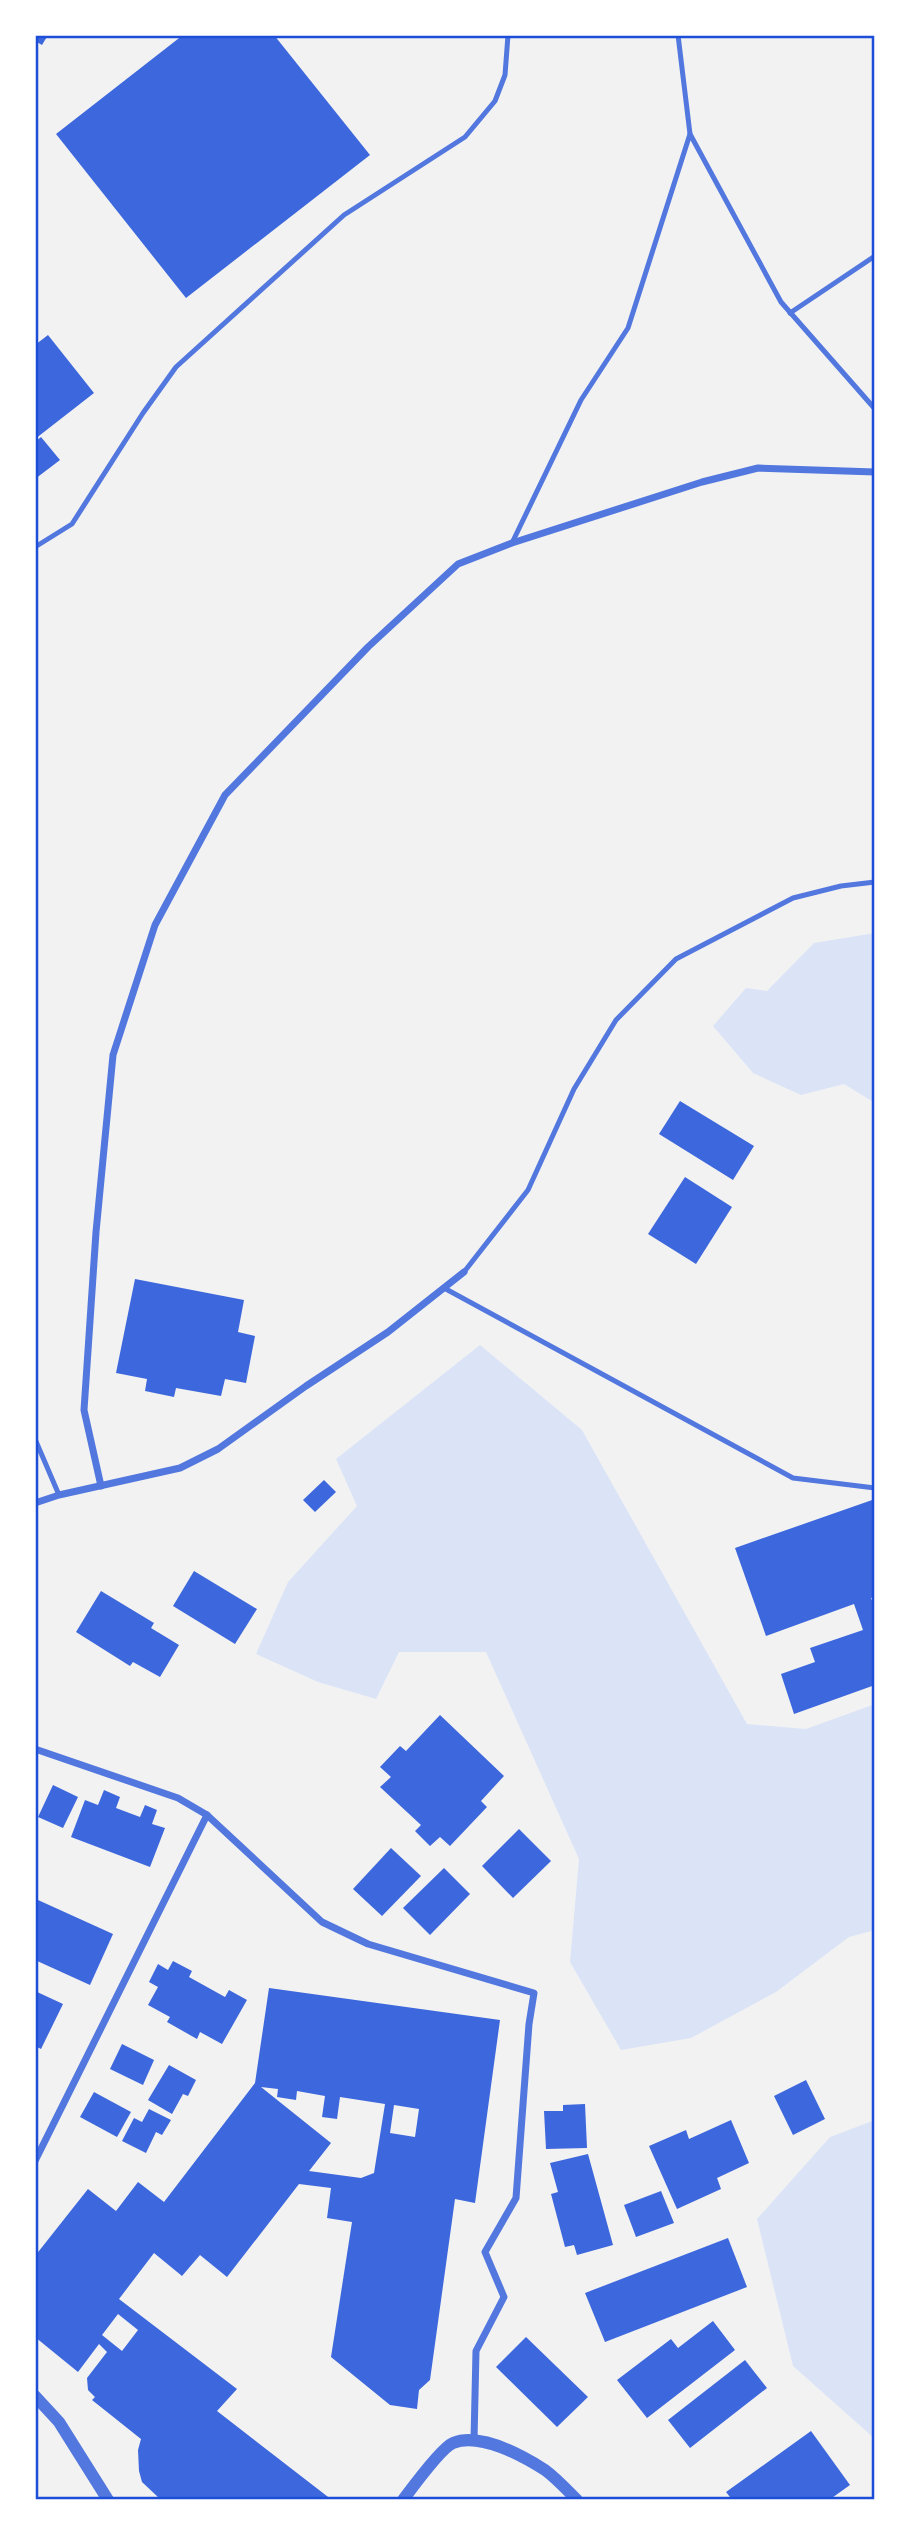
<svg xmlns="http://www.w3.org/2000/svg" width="910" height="2535" font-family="'Asap Condensed',sans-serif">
	<rect width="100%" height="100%" fill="#f2f2f2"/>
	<g fill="#dbe4f7">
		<polygon points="875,933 875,1103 844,1084 801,1095 753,1073 713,1026 746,988 767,991 814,943"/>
		<polygon points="480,1345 582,1430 747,1724 806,1729 875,1704 875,1930 849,1937 776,1992 691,2038 621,2050 570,1962 579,1859 486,1652 399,1652 376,1699 318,1682 256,1654 288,1582 357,1506 336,1459"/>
		<polygon points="875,2120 875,2439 793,2366 757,2219 830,2137"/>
	</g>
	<g fill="#3d67dc" fill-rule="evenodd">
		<polygon points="35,35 48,35 42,45 35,41"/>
		<polygon points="183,35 274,35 370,155 186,298 56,134"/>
		<polygon points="48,335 94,393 35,439 35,345"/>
		<polygon points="41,437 60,460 35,479 35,442"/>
		<polygon points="680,1101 754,1146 733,1180 659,1134"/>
		<polygon points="685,1177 732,1207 696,1264 648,1234"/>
		<polygon points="135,1279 244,1300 238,1332 255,1336 246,1383 225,1379 221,1396 176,1388 174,1397 145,1391 147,1379 116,1373"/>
		<polygon points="324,1480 336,1492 315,1512 303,1500"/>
		<polygon points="875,1499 875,1597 871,1598 875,1608 875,1685 794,1714 781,1674 815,1662 810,1648 863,1630 854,1604 766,1636 735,1548"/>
		<polygon points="194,1571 257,1609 235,1644 173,1606"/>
		<polygon points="101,1591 154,1623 151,1628 179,1645 160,1677 133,1662 130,1666 76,1632"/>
		<polygon points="440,1715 504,1776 481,1801 487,1807 450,1846 440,1837 430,1846 415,1831 421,1825 380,1787 391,1777 380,1767 400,1746 406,1751"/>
		<polygon points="53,1785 78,1797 63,1828 38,1817"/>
		<polygon points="104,1790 120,1797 116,1808 140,1817 145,1805 157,1810 152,1824 165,1828 150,1867 71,1837 85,1800 98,1805"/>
		<polygon points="519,1829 551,1861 513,1898 482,1866"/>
		<polygon points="391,1848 421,1876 382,1916 353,1889"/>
		<polygon points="444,1868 470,1894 430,1935 403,1908"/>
		<polygon points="38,1900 113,1934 90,1985 35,1960 35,1906"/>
		<polygon points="173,1961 192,1971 189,1977 225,1997 229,1990 247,2000 222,2044 200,2032 197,2039 167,2022 170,2017 148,2005 158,1987 149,1982 158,1964 168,1970"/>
		<path d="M269 1988 500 2020 475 2203 455 2199 430 2380 419 2390 417 2409 390 2405 331 2357 352 2222 327 2218 331 2188 299 2184 227 2277 200 2255 182 2276 154 2253 119 2299 237 2389 217 2411 332 2500H158L159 2498 142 2482 139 2471 138 2450 141 2439 92 2400 95 2397 88 2390 87 2378 107 2352 99 2344 78 2372 35 2337V2256L88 2189 116 2211 138 2182 164 2202 255 2083ZM261 2087 278 2089 277 2097 296 2100 297 2091 325 2096 322 2117 337 2119 340 2097 385 2104 374 2173 361 2178 309 2171 331 2143ZM394 2105 419 2109 415 2137 390 2133ZM118 2314 138 2330 122 2351 102 2335Z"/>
		<polygon points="35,1991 63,2004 41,2049 35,2046"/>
		<polygon points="122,2044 154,2060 143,2085 110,2069"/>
		<polygon points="169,2065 196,2080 188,2096 183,2094 172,2114 148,2100"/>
		<polygon points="806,2080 825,2119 793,2135 774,2096"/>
		<polygon points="94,2092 131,2112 117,2137 80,2117"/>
		<polygon points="585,2104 587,2148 546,2149 544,2111 563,2111 563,2105"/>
		<polygon points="149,2109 171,2120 162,2135 156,2132 146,2153 122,2141 134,2118 142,2122"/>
		<polygon points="731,2120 749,2163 717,2178 721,2189 677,2209 649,2146 686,2130 689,2139"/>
		<polygon points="588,2154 613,2245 577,2255 574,2245 565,2247 551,2194 558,2192 550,2163"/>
		<polygon points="661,2191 674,2223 636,2237 624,2205"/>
		<polygon points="728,2238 747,2287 605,2342 585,2293"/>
		<polygon points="713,2321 735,2350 647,2418 617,2380 671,2339 678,2348"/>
		<polygon points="526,2337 588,2397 557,2427 496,2367"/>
		<polygon points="745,2360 767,2388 690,2448 668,2420"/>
		<polygon points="811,2431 850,2485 829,2500 726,2500 730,2497 726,2492"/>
	</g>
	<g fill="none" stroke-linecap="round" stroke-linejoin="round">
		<g stroke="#5277de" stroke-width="5">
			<polyline points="678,35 690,134"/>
			<polyline points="790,313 875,256"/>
			<polyline points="512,543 581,400 628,328 690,134 781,302 875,409"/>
			<polyline points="35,547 72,524 143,413 176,367 344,215 465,137 495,101 505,75 508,35"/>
			<polyline points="464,1272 528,1190 574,1089 616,1020 676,959 793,898 841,886 875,882"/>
			<polyline points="444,1288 793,1478 875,1488"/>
			<polyline points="35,1439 59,1495"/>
		</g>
		<g stroke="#5277de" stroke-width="7">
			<polyline points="101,1486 84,1410 96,1232 113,1055 155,925 225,795 368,647 458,564 512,543 702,482 758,468 875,472"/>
			<polyline points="35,1503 59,1495 180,1468 218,1449 306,1386 388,1332 464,1272"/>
			<polyline points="35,1749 178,1798 207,1815 322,1922 368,1944 534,1993 529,2024 516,2198 485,2252 504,2297 476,2351 474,2440"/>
			<polyline points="35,2161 207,1815"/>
		</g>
		<g stroke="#5277de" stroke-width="12">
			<polyline points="35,2396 59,2422 108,2500"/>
			<path d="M403 2500C412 2488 441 2448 453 2443 480 2432 523 2456 545 2470 556 2478 567 2490 577 2500"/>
		</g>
	</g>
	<rect width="910" height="2535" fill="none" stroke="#ffffff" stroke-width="74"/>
	<rect x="37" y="37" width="836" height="2461" fill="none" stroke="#1d4ed8" stroke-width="2.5"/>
</svg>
